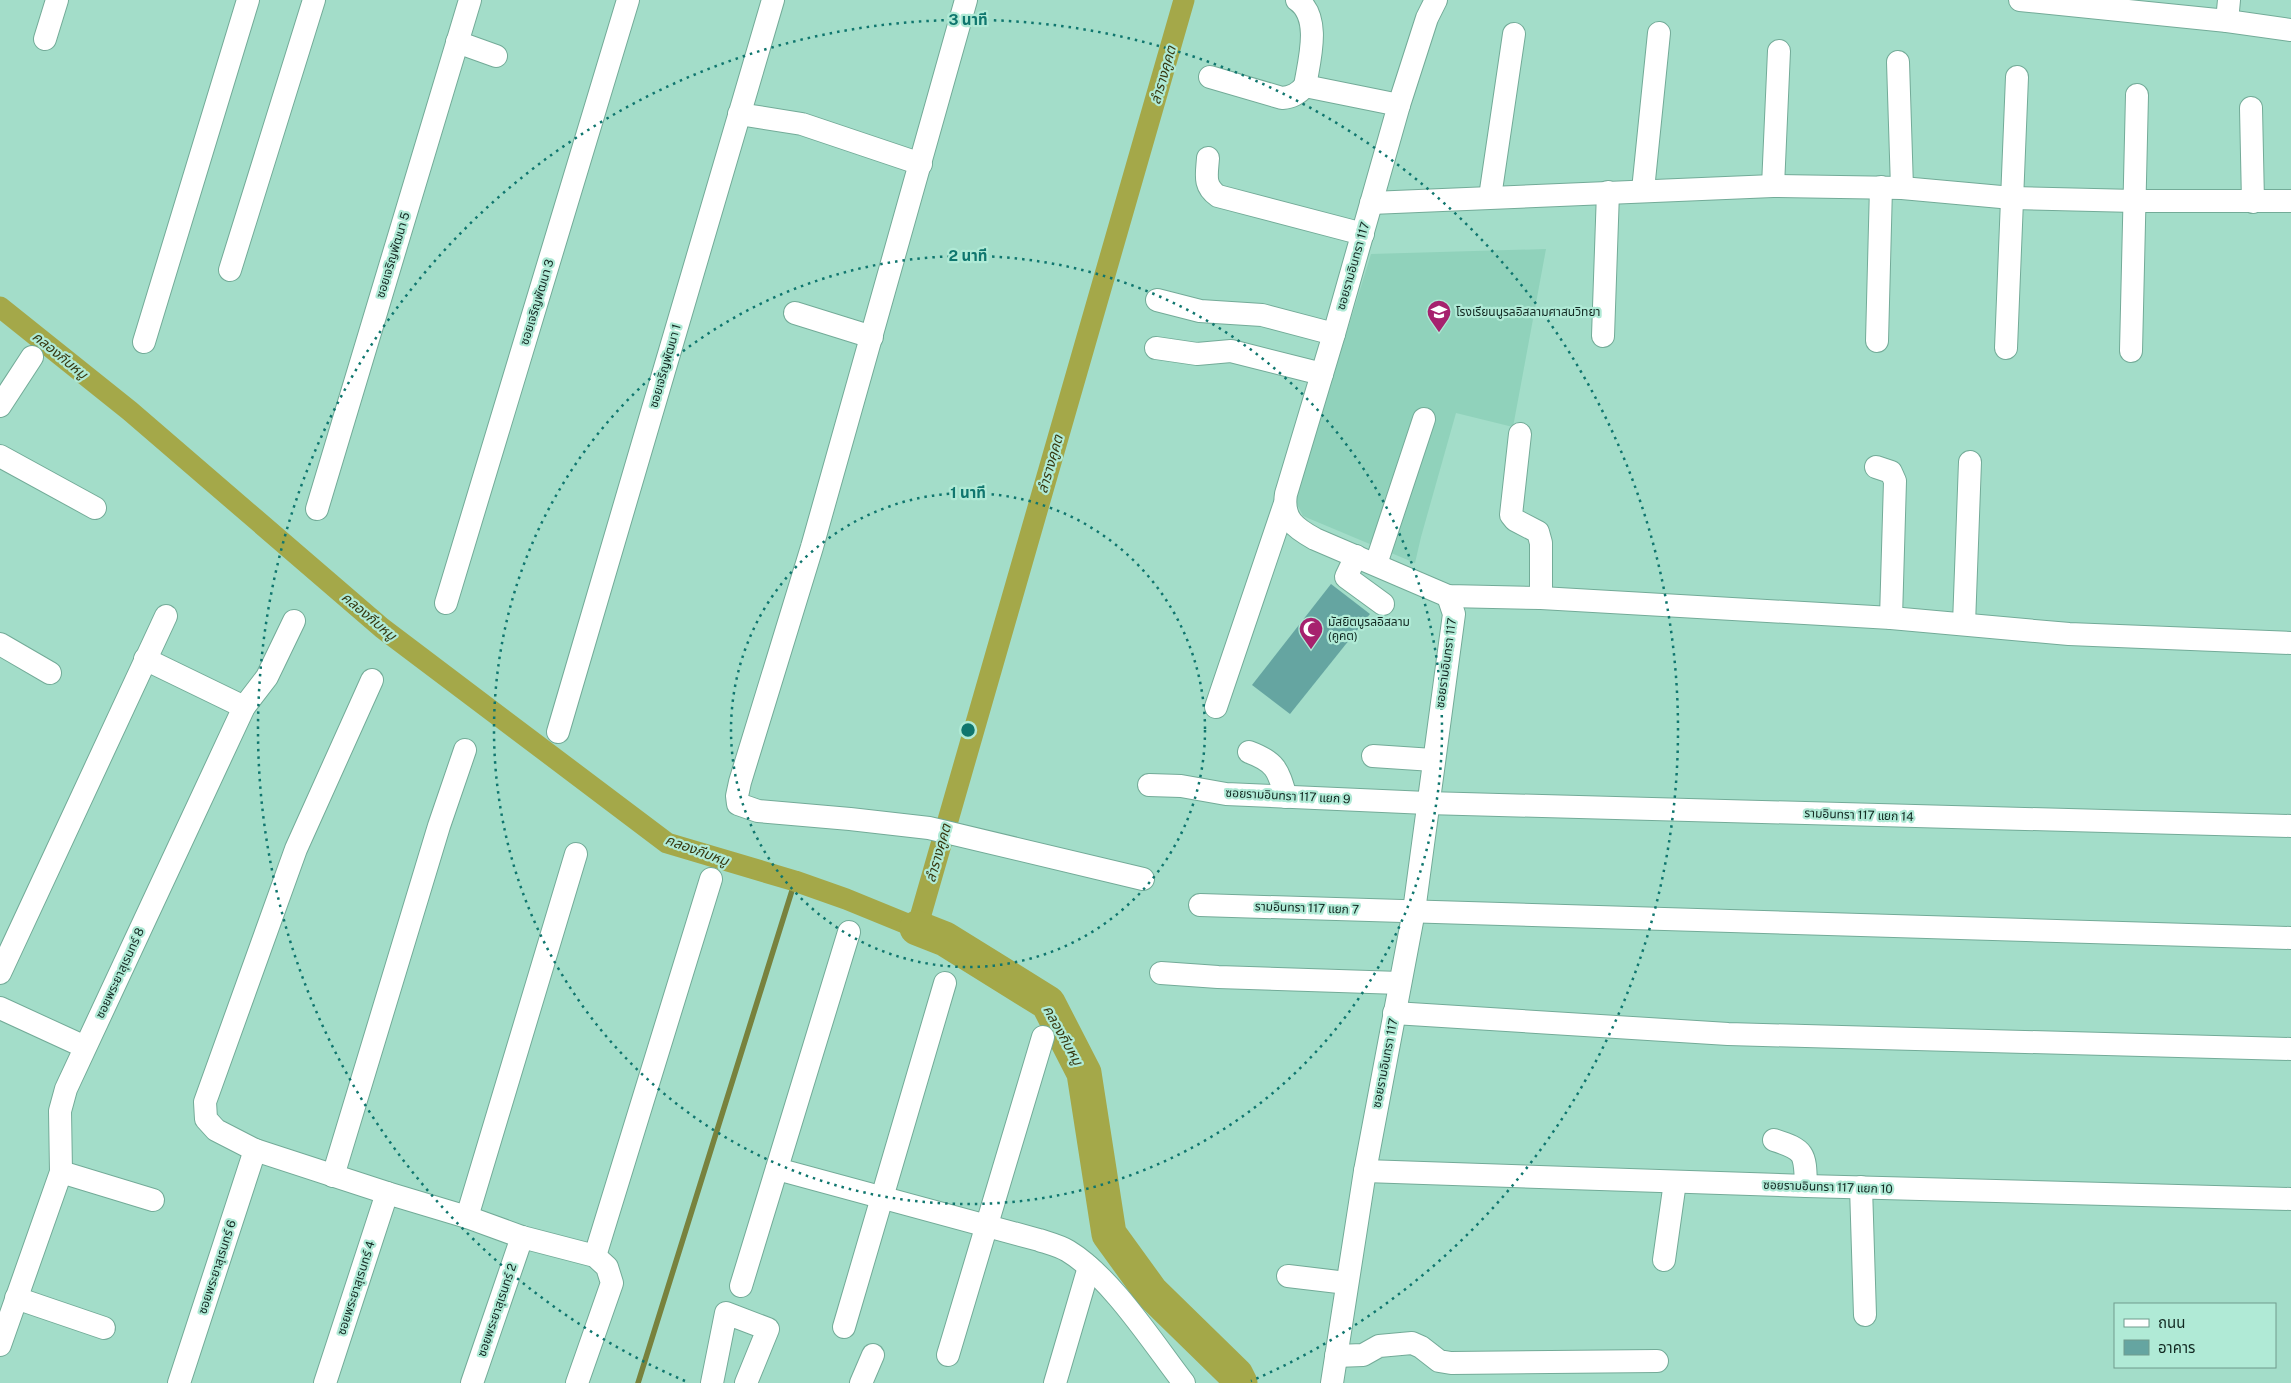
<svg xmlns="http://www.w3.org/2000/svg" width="2291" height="1383" font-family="'Public Sans','Noto Sans Thai',sans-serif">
	<rect width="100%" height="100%" fill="#a3ddc9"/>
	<polygon fill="#90d2bb" points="1546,249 1513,427 1456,413 1421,537 1415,563 1303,516 1295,500 1371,254"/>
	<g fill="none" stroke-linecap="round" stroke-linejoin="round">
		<polyline stroke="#78823d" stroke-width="5.5" points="638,1383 795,881"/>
		<polyline stroke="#a4a849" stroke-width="21" points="0,307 130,411 382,628 667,843 795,881 846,899 917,928 1184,0"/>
		<polyline stroke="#a4a849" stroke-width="35" points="917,928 945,939 1048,1003 1084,1073 1109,1234 1151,1292 1236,1375 1240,1383"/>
	</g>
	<polygon fill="#65a5a1" points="1331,584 1370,614 1290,714 1252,685"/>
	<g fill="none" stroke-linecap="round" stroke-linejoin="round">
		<defs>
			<g id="minor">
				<polyline points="966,0 812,547 740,782 737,796 738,804 758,811 850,819 929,828 1143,879"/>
				<path d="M1297 0C1322 17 1309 61 1305 86"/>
				<path d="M1436 0 1427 18 1399 105 1334 334 1286 494C1282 519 1295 528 1315 539L1448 596 1541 598 1891 618 2069 634 2291 643"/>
				<polyline points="2020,0 2227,21 2291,30"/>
				<polyline points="2227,21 2229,0"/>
				<polyline points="45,39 57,0"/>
				<polyline points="457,42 496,56"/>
				<polyline points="1898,62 1902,188"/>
				<path d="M1210 77 1282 98C1292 97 1298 94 1305 86L1399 105"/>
				<polyline points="2251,108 2253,202"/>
				<polyline points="739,114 802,124 921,164"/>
				<path d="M1208 158C1207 174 1203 186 1218 196L1363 234"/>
				<polyline points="1773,186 1779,51"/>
				<polyline points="1643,190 1659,33"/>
				<polyline points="1490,197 1514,34"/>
				<polyline points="1371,203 1773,186 1902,188 2012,198 2135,201 2291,201"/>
				<polyline points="230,270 314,0"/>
				<polyline points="1157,300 1200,311 1262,315 1334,334"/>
				<polyline points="795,313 872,337"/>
				<polyline points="1603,336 1608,192"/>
				<polyline points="1877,341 1881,187"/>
				<polyline points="144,342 248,0"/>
				<polyline points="1156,348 1197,354 1231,351 1322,374"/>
				<polyline points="2006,348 2017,77"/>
				<polyline points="2131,351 2137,95"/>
				<polyline points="0,406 32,357"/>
				<polyline points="1520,434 1511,515 1515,520 1538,532 1541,543 1541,598"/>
				<polyline points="0,456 95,508"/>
				<polyline points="1876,467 1891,472 1895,481 1891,618"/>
				<polyline points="317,509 470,0"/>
				<polyline points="1356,556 1346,577 1383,604"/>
				<polyline points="1376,564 1424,419"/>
				<polyline points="446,603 628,0"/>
				<polyline points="1964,624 1970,462"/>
				<polyline points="0,644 50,673"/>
				<polyline points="145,659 244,707"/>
				<polyline points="372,680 296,849 205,1102 206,1119 216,1130 255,1150 387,1193 467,1217 522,1237 595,1256 607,1267 612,1283 577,1383"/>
				<polyline points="1216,707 1284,506"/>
				<polyline points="558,732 773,0"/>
				<path d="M1249 752C1276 762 1278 770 1286 797"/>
				<polyline points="1373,756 1433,760"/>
				<polyline points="1149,785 1181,786 1226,794 1427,803 2291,826"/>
				<polyline points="1200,905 2291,938"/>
				<polyline points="0,973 166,616"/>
				<polyline points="1161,973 1218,977 1400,983"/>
				<polyline points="0,1008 85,1047"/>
				<polyline points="1394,1013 1728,1034 2291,1049"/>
				<path d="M1774 1140C1806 1150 1805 1154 1806 1186"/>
				<path d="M777 1169 1039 1240C1048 1243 1060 1246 1068 1251 1111 1277 1153 1343 1184 1383"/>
				<polyline points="1365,1171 1806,1186 2291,1199"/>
				<polyline points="61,1172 153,1200"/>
				<polyline points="333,1176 439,826 465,750"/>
				<polyline points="1861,1187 1865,1315"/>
				<polyline points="467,1217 576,854"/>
				<polyline points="595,1256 711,879"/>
				<polyline points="1664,1260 1675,1182"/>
				<polyline points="1288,1276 1347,1283"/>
				<polyline points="741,1286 849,932"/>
				<polyline points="16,1298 104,1328"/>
				<polyline points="844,1327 945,983"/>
				<polyline points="0,1345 61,1172 60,1111 66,1089 244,707 267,677 294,621"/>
				<polyline points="948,1355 1043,1037"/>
				<polyline points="1336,1356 1363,1355 1379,1346 1412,1343 1421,1347 1439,1361 1451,1363 1657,1361"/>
				<polyline points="179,1383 255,1150"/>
				<polyline points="325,1383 387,1193"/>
				<polyline points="472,1383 522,1237"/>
				<polyline points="712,1383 726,1313 768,1329 746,1383"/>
				<polyline points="861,1383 873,1355"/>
				<polyline points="1055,1383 1089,1267"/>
				<polyline points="1332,1383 1365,1171 1414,911 1454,614 1448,596"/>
			</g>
		</defs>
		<use href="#minor" stroke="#73ab98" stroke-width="24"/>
		<use href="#minor" stroke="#fff" stroke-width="22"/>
	</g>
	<g fill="none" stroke="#0f766e" stroke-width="2.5" stroke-dasharray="2.5 5">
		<circle cx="968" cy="730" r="237"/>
		<circle cx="968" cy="730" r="474"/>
		<path d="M685 1381A710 710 0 1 1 1251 1381"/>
	</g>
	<defs>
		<symbol id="school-pin" viewBox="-11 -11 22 30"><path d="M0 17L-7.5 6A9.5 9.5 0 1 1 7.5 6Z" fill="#a6226e" stroke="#b0ead6"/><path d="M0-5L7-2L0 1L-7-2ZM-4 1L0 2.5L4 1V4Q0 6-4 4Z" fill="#fff"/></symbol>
		<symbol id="mosque-pin" viewBox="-11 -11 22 30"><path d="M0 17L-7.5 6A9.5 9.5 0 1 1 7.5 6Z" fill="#a6226e" stroke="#b0ead6"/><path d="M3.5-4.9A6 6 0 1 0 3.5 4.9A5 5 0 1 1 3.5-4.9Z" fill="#fff"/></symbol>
	</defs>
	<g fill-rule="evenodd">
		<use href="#school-pin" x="1425" y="298" width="28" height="38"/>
		<use href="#mosque-pin" x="1297" y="615" width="28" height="38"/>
	</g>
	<g text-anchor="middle" stroke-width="4.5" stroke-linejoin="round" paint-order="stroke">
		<g font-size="12" fill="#112821" stroke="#b0ead6">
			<text transform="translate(393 255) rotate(-73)" y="4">ซอยเจริญพัฒนา 5</text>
			<text transform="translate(1353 266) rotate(-74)" y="4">ซอยรามอินทรา 117</text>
			<text transform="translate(537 302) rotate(-73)" y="4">ซอยเจริญพัฒนา 3</text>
			<text transform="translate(665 366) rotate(-74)" y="4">ซอยเจริญพัฒนา 1</text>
			<text transform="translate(1446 663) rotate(-82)" y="4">ซอยรามอินทรา 117</text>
			<text transform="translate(1288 796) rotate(3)" y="4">ซอยรามอินทรา 117 แยก 9</text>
			<text transform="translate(1859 815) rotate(2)" y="4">รามอินทรา 117 แยก 14</text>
			<text transform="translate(1307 908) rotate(2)" y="4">รามอินทรา 117 แยก 7</text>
			<text transform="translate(120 973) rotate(-65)" y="4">ซอยพระยาสุเรนทร์ 8</text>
			<text transform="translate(1385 1063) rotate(-79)" y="4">ซอยรามอินทรา 117</text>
			<text transform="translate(1828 1187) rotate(2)" y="4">ซอยรามอินทรา 117 แยก 10</text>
			<text transform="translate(217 1267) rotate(-72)" y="4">ซอยพระยาสุเรนทร์ 6</text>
			<text transform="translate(356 1288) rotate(-72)" y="4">ซอยพระยาสุเรนทร์ 4</text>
			<text transform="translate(497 1310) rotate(-71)" y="4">ซอยพระยาสุเรนทร์ 2</text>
		</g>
		<g font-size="12" fill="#112821" stroke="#b0ead6" text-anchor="start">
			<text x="1456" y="316">โรงเรียนนูรลอิสลามศาสนวิทยา</text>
			<text x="1328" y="626">มัสยิตนูรลอิสลาม<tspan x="1328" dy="14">(คูคต)</tspan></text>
		</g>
		<g font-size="14" font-style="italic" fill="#373810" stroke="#b0ead6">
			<text transform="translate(1163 75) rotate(-74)" y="5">ลำรางคูคต</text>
			<text transform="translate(60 355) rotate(39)" y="5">คลองกีบหมู</text>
			<text transform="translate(1050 464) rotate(-74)" y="5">ลำรางคูคต</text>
			<text transform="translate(369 616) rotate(40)" y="5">คลองกีบหมู</text>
			<text transform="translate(697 850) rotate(20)" y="5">คลองกีบหมู</text>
			<text transform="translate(938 853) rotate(-74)" y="5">ลำรางคูคต</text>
			<text transform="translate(1063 1035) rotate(61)" y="5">คลองกีบหมู</text>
		</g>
	</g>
	<circle cx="968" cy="730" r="8" fill="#0f766e" stroke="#b0ead6" stroke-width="2.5"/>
	<g font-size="15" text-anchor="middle" font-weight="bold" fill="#0f766e" stroke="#b0ead6" stroke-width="4.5" stroke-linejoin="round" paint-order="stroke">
		<text x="968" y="25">3 นาที</text>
		<text x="968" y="261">2 นาที</text>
		<text x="968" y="498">1 นาที</text>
	</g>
	<rect x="2114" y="1303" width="162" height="65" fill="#b0ead6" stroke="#709c8e"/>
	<rect x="2124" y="1319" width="25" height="8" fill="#ffffff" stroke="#709c8e"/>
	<text x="2158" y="1328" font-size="15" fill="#112821">ถนน</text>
	<rect x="2124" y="1340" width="25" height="15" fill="#65a5a1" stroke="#709c8e"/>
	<text x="2158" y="1353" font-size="15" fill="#112821">อาคาร</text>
</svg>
